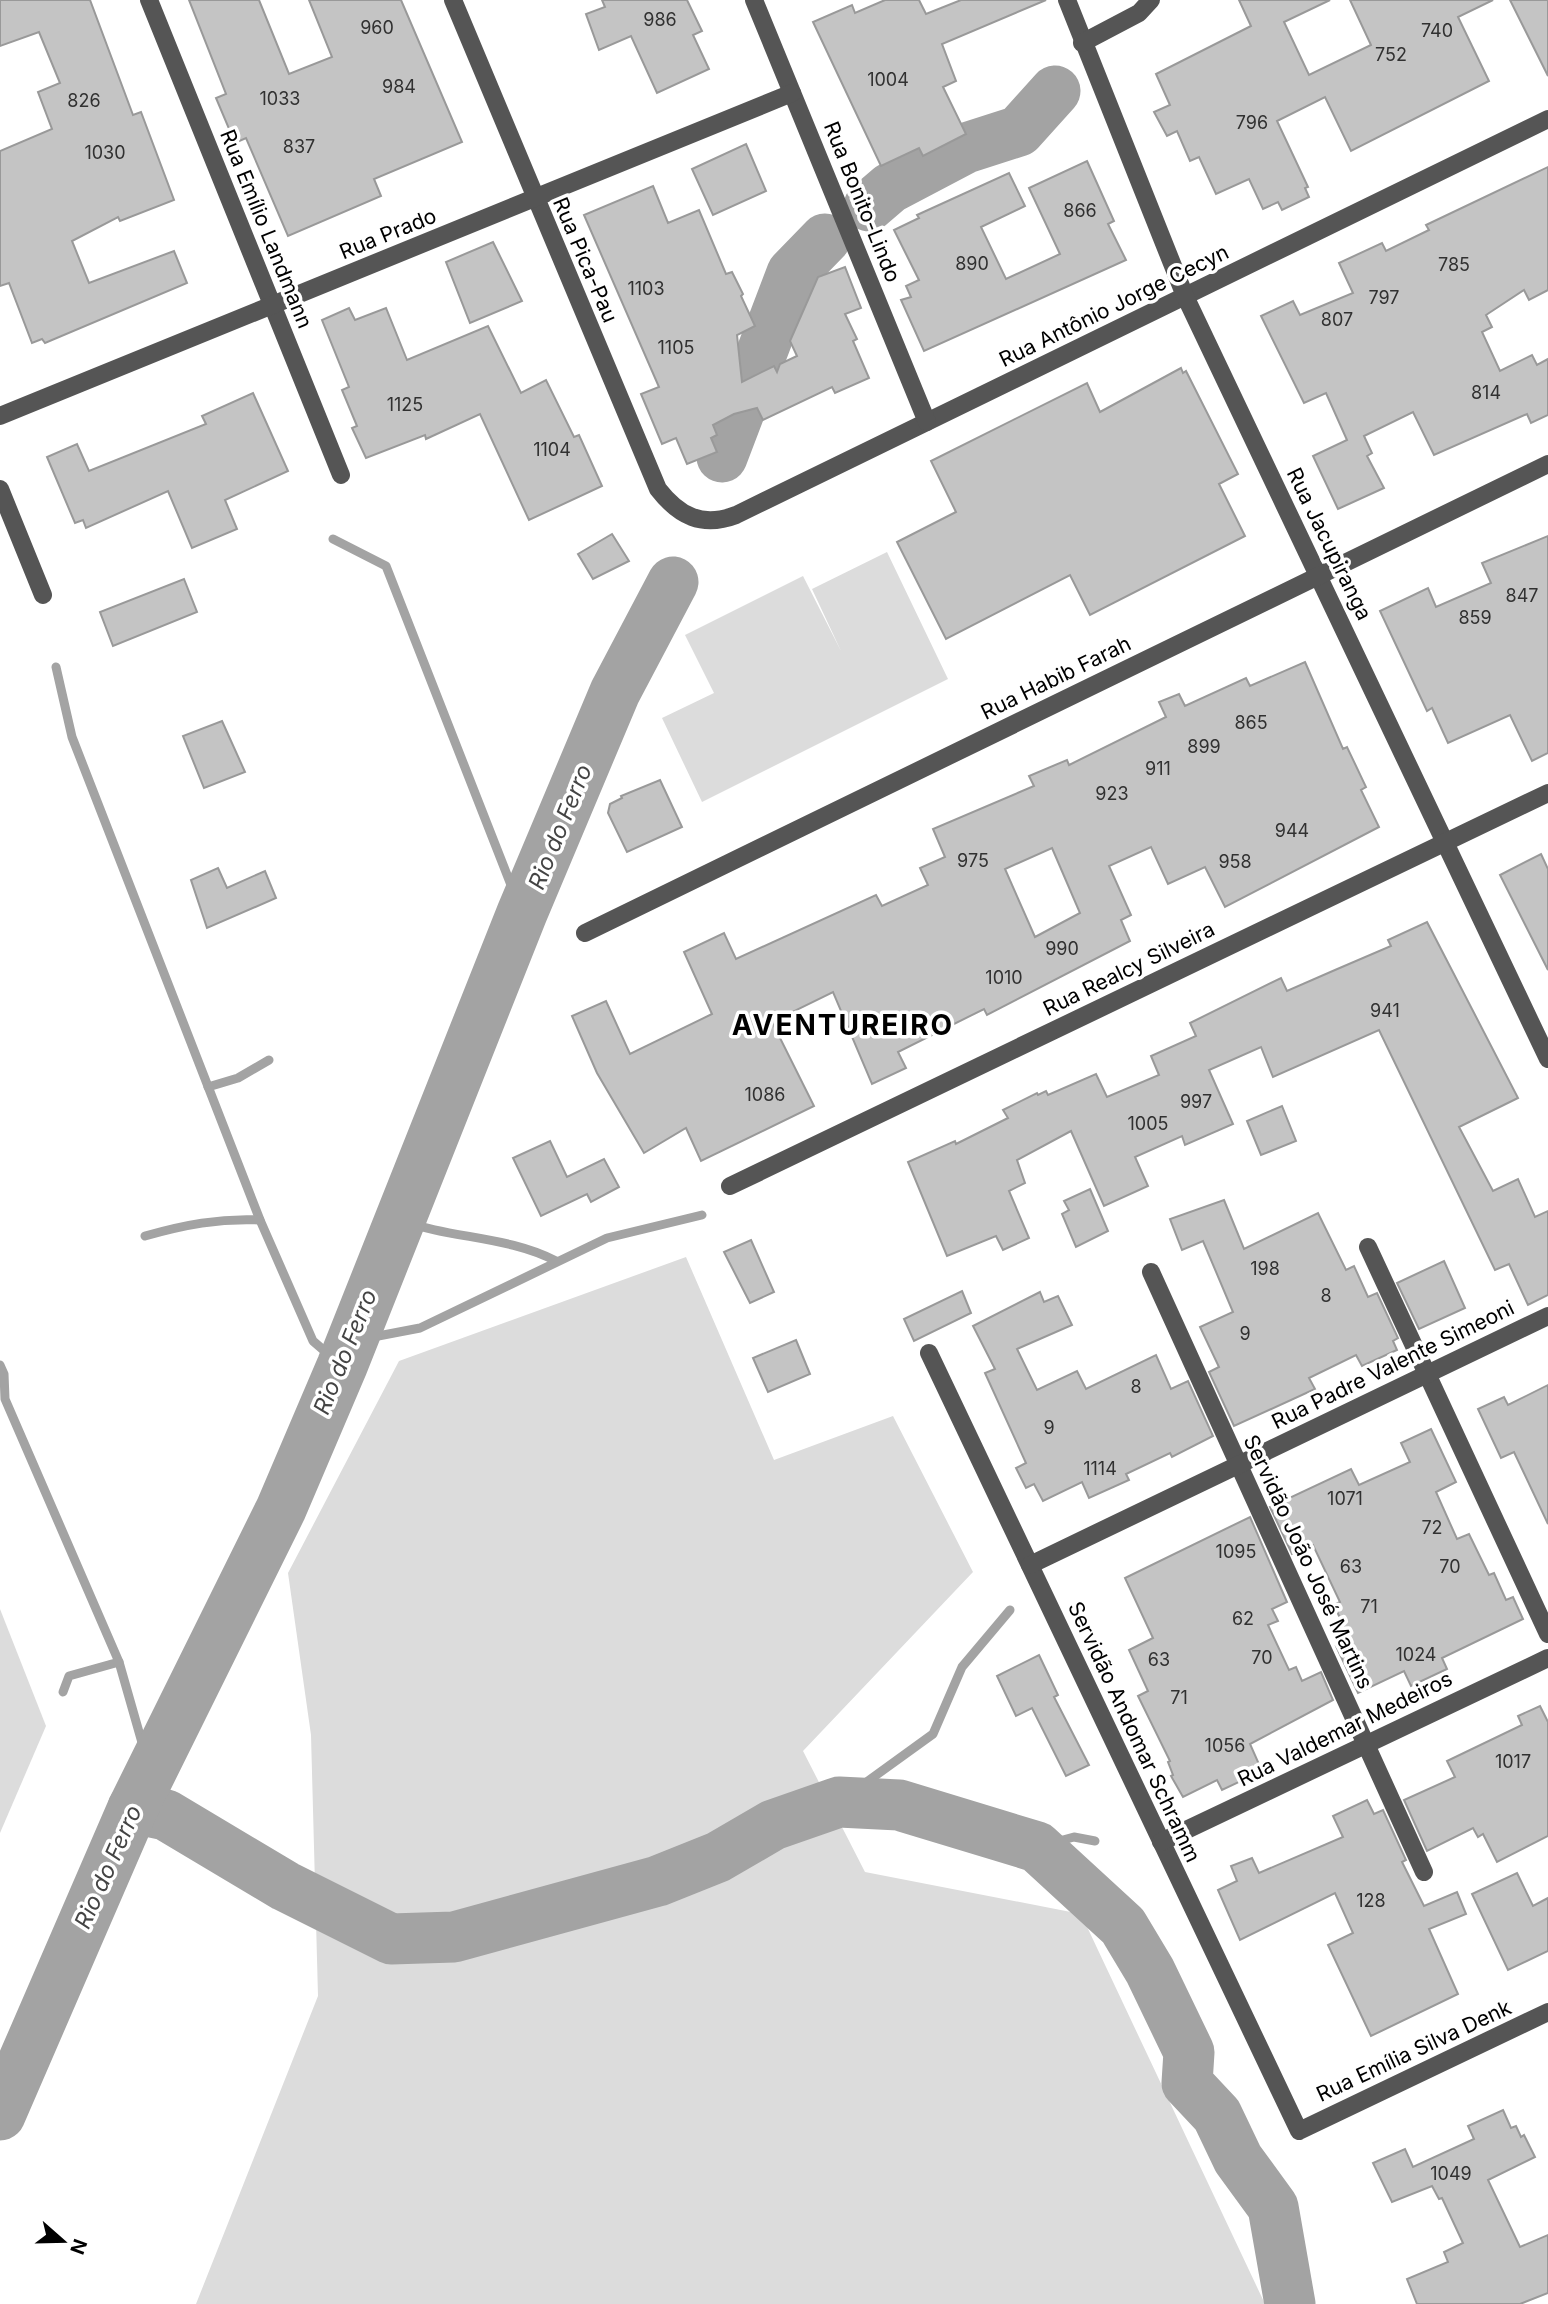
<svg xmlns="http://www.w3.org/2000/svg" width="1548" height="2304" font-family="Inter,sans-serif">
	<rect width="100%" height="100%" fill="#fff"/>
	<g fill="#dcdcdc">
		<polygon points="887,552 948,679 702,802 662,718 714,693 685,635 803,576 841,651 812,589"/>
		<polygon points="686,1257 774,1460 893,1416 973,1572 803,1751 865,1872 1081,1914 1265,2304 196,2304 318,1996 311,1735 288,1573 399,1361"/>
		<polygon points="0,1609 46,1726 0,1833"/>
	</g>
	<g fill="none" stroke-linecap="round" stroke-linejoin="round">
		<g stroke="#a3a3a3" stroke-width="9">
			<polyline points="333,539 386,566 522,913"/>
			<polyline points="56,667 72,737 260,1220 313,1341 342,1366"/>
			<polyline points="208,1087 238,1078 269,1060"/>
			<path d="M400 1220C452 1239 508 1236 556 1261"/>
			<path d="M145 1236C184 1225 219 1218 260 1220"/>
			<polyline points="352,1341 420,1328 607,1238 702,1215"/>
			<polyline points="0,1365 4,1374 5,1399 119,1662 151,1774"/>
			<polyline points="63,1692 69,1676 119,1662"/>
			<polyline points="839,1802 933,1734 962,1667 1010,1610"/>
			<polyline points="1037,1847 1074,1837 1095,1841"/>
		</g>
		<g stroke="#a3a3a3" stroke-width="51">
			<polyline points="869,206 890,188 966,148 1019,131 1055,91"/>
			<polyline points="722,457 792,273 825,239"/>
			<polyline points="133,1808 166,1815 285,1886 391,1939 454,1937 658,1881 718,1857 773,1825 839,1802 899,1805 1037,1847 1123,1926 1150,1971 1189,2052 1187,2083 1217,2115 1238,2159 1273,2207 1290,2304"/>
			<polyline points="0,2115 133,1808 281,1509 342,1366 522,913 615,692 673,582"/>
		</g>
	</g>
	<g fill="#c4c4c4" stroke="#999" stroke-width="2" fill-rule="evenodd">
		<polygon points="0,0 90,0 133,115 141,112 174,200 120,221 118,217 72,241 89,283 174,251 187,283 45,343 42,339 32,343 9,283 0,286 0,151 52,129 38,92 60,83 39,32 0,46"/>
		<polygon points="189,0 259,0 289,74 332,57 309,0 401,0 462,142 374,179 381,196 288,236 246,138 235,143 216,98 226,94"/>
		<polygon points="602,0 687,0 702,31 693,35 709,69 657,93 631,36 599,50 586,14 605,7"/>
		<polygon points="885,0 919,0 926,14 961,0 1046,0 942,44 956,81 943,87 966,134 923,156 919,148 881,166 813,22 852,5 855,13"/>
		<polygon points="1239,0 1330,0 1284,22 1309,75 1371,45 1350,0 1493,0 1458,17 1489,81 1351,151 1325,97 1277,121 1308,187 1305,188 1309,197 1282,210 1278,202 1263,209 1249,179 1216,194 1199,157 1190,161 1177,131 1167,136 1154,112 1170,105 1156,74 1251,26"/>
		<polygon points="1510,0 1548,0 1548,76"/>
		<polygon points="746,144 766,191 713,215 692,169"/>
		<polygon points="1087,161 1114,221 1108,224 1126,260 924,351 901,300 911,297 906,286 919,280 894,230 919,218 917,215 1009,173 1025,206 981,227 1006,279 1060,254 1029,188"/>
		<polygon points="1548,167 1548,290 1529,300 1524,290 1486,315 1492,327 1482,332 1500,371 1532,355 1537,365 1548,359 1548,415 1531,423 1527,414 1434,455 1413,412 1364,436 1372,453 1367,456 1384,488 1338,509 1313,456 1347,440 1326,393 1304,403 1261,316 1293,301 1300,315 1353,293 1339,263 1382,243 1386,251 1429,230 1426,225"/>
		<polygon points="653,186 668,223 699,210 726,274 732,272 743,294 741,296 755,326 737,335 742,382 774,366 777,372 780,364 797,356 790,341 818,277 845,267 861,308 845,314 857,339 853,341 869,378 835,393 832,387 763,420 757,408 734,414 713,425 717,435 711,438 717,452 687,464 676,438 662,444 641,394 659,387 584,215"/>
		<polygon points="493,242 522,301 470,323 446,262"/>
		<polygon points="349,308 355,320 386,308 407,360 488,326 521,393 546,380 574,437 579,435 602,486 529,520 480,414 426,439 425,435 366,458 352,428 357,426 342,390 349,387 322,320"/>
		<polygon points="1181,368 1183,373 1186,371 1238,474 1219,484 1245,536 1090,615 1070,575 946,639 897,542 956,512 931,461 1087,383 1100,412"/>
		<polygon points="253,393 288,471 225,500 237,529 192,548 168,491 86,528 83,520 75,523 47,457 77,444 89,471 206,424 202,416"/>
		<polygon points="612,534 629,561 593,579 578,554"/>
		<polygon points="1548,536 1548,753 1532,761 1510,715 1448,743 1432,708 1427,711 1380,611 1428,588 1436,607 1491,583 1482,563"/>
		<polygon points="184,579 197,612 113,646 100,612"/>
		<path d="M1305 662 1343 749 1347 747 1366 787 1361 790 1379 827 1225 907 1205 867 1168 884 1151 847 1109 866 1131 915 1121 920 1130 941 987 1015 984 1009 898 1052 906 1068 872 1084 833 992 772 1022 814 1106 701 1161 686 1128 644 1153 597 1073 572 1016 606 1001 630 1054 712 1014 684 952 724 933 736 959 876 895 882 906 928 885 920 868 945 857 933 829 1034 786 1029 776 1067 760 1069 765 1166 717 1159 702 1179 694 1185 706 1246 678 1250 686ZM1052 848 1080 913 1035 937 1005 869Z"/>
		<polygon points="222,721 245,772 204,788 183,736"/>
		<polygon points="660,780 682,827 627,852 608,813 610,804 622,798 621,796"/>
		<polygon points="1541,854 1548,869 1548,970 1500,875"/>
		<polygon points="218,868 227,888 265,871 276,898 207,928 191,880"/>
		<polygon points="1427,922 1518,1098 1459,1127 1493,1191 1518,1179 1535,1217 1548,1211 1548,1295 1528,1305 1509,1264 1495,1270 1379,1030 1273,1077 1261,1047 1209,1070 1233,1124 1185,1145 1182,1136 1135,1157 1148,1186 1104,1206 1071,1131 1017,1160 1025,1183 1009,1191 1029,1238 1003,1250 996,1236 947,1256 908,1162 955,1141 956,1144 1008,1118 1003,1110 1037,1093 1038,1095 1046,1091 1048,1095 1096,1074 1107,1097 1159,1075 1151,1056 1196,1036 1190,1023 1281,978 1287,991 1335,970 1391,946 1388,940"/>
		<polygon points="1282,1106 1296,1141 1261,1155 1247,1121"/>
		<polygon points="550,1141 567,1177 604,1159 619,1187 591,1202 587,1194 541,1216 513,1158"/>
		<polygon points="1090,1189 1108,1231 1076,1247 1062,1214 1069,1210 1064,1201"/>
		<polygon points="1224,1200 1244,1249 1318,1213 1346,1270 1354,1266 1368,1297 1377,1293 1398,1338 1393,1341 1397,1350 1362,1366 1356,1355 1309,1378 1315,1389 1234,1426 1209,1372 1219,1367 1200,1327 1233,1312 1203,1241 1182,1250 1170,1219"/>
		<polygon points="751,1240 774,1292 750,1303 724,1252"/>
		<polygon points="1444,1261 1465,1308 1419,1329 1397,1283"/>
		<polygon points="962,1291 971,1313 914,1341 904,1319"/>
		<polygon points="1040,1292 1044,1302 1058,1296 1072,1325 1017,1349 1037,1390 1077,1371 1086,1389 1156,1355 1171,1389 1188,1381 1213,1436 1172,1457 1170,1453 1126,1474 1129,1480 1089,1498 1082,1482 1043,1501 1034,1484 1026,1488 1016,1468 1026,1463 985,1373 995,1369 973,1326"/>
		<polygon points="796,1340 810,1374 768,1392 753,1358"/>
		<polygon points="1548,1385 1548,1524 1514,1452 1501,1458 1478,1409 1504,1397 1508,1405"/>
		<polygon points="1431,1429 1456,1482 1436,1492 1457,1539 1469,1534 1489,1575 1494,1573 1506,1600 1513,1597 1523,1619 1442,1658 1447,1669 1411,1686 1404,1671 1358,1693 1336,1646 1350,1640 1334,1605 1340,1602 1313,1545 1292,1554 1270,1507 1351,1469 1359,1485 1410,1462 1401,1443"/>
		<polygon points="1250,1517 1287,1602 1272,1609 1278,1621 1268,1625 1289,1670 1296,1667 1302,1681 1321,1672 1333,1700 1250,1744 1262,1771 1222,1790 1217,1780 1183,1797 1171,1776 1173,1775 1168,1762 1170,1761 1138,1696 1148,1691 1129,1650 1153,1638 1125,1578"/>
		<polygon points="1039,1655 1058,1695 1054,1697 1089,1765 1066,1776 1032,1708 1016,1716 997,1676"/>
		<polygon points="1540,1706 1548,1722 1548,1836 1497,1862 1483,1834 1478,1837 1473,1828 1427,1851 1404,1800 1455,1777 1447,1761 1522,1725 1518,1716"/>
		<polygon points="1367,1800 1374,1814 1383,1810 1406,1860 1402,1862 1424,1906 1457,1892 1466,1914 1429,1929 1458,1994 1371,2036 1328,1945 1353,1933 1335,1893 1240,1940 1218,1890 1237,1881 1231,1866 1252,1858 1259,1873 1343,1837 1333,1816"/>
		<polygon points="1517,1873 1533,1906 1548,1898 1548,1951 1508,1970 1472,1894"/>
		<polygon points="1503,2110 1511,2128 1516,2126 1521,2137 1524,2135 1535,2157 1488,2180 1520,2247 1548,2235 1548,2293 1520,2304 1417,2304 1407,2279 1448,2262 1444,2252 1463,2243 1442,2198 1439,2199 1432,2186 1392,2202 1373,2163 1405,2149 1413,2167 1474,2139 1468,2126"/>
	</g>
	<g fill="none" stroke-linecap="round" stroke-linejoin="round">
		<g stroke="#555" stroke-width="18">
			<polyline points="149,0 341,475"/>
			<path d="M453 0 658 489C679 516 702 528 736 515L1548 119"/>
			<polyline points="754,0 927,422"/>
			<polyline points="1067,0 1185,296 1548,1059"/>
			<polyline points="1082,43 1139,13 1151,0"/>
			<polyline points="0,416 792,93"/>
			<polyline points="0,489 43,595"/>
			<polyline points="585,933 1548,464"/>
			<polyline points="730,1186 1548,793"/>
			<polyline points="1368,1247 1548,1634"/>
			<polyline points="1151,1272 1424,1872"/>
			<polyline points="929,1353 1299,2131 1548,2012"/>
			<polyline points="1030,1565 1548,1316"/>
			<polyline points="1161,1842 1548,1658"/>
		</g>
	</g>
	<g text-anchor="middle" stroke-width="7" stroke-linejoin="round" paint-order="stroke">
		<g font-size="18" fill="#313131">
			<text x="660" y="26">986</text>
			<text x="377" y="34">960</text>
			<text x="1437" y="37">740</text>
			<text x="1391" y="61">752</text>
			<text x="888" y="86">1004</text>
			<text x="399" y="93">984</text>
			<text x="280" y="105">1033</text>
			<text x="84" y="107">826</text>
			<text x="1252" y="129">796</text>
			<text x="299" y="153">837</text>
			<text x="105" y="159">1030</text>
			<text x="1080" y="217">866</text>
			<text x="972" y="270">890</text>
			<text x="1454" y="271">785</text>
			<text x="646" y="295">1103</text>
			<text x="1384" y="304">797</text>
			<text x="1337" y="326">807</text>
			<text x="676" y="354">1105</text>
			<text x="1486" y="399">814</text>
			<text x="405" y="411">1125</text>
			<text x="552" y="456">1104</text>
			<text x="1522" y="602">847</text>
			<text x="1475" y="624">859</text>
			<text x="1251" y="729">865</text>
			<text x="1204" y="753">899</text>
			<text x="1158" y="775">911</text>
			<text x="1112" y="800">923</text>
			<text x="1292" y="837">944</text>
			<text x="973" y="867">975</text>
			<text x="1235" y="868">958</text>
			<text x="1062" y="955">990</text>
			<text x="1004" y="984">1010</text>
			<text x="1385" y="1017">941</text>
			<text x="765" y="1101">1086</text>
			<text x="1196" y="1108">997</text>
			<text x="1148" y="1130">1005</text>
			<text x="1265" y="1275">198</text>
			<text x="1326" y="1302">8</text>
			<text x="1245" y="1340">9</text>
			<text x="1136" y="1393">8</text>
			<text x="1049" y="1434">9</text>
			<text x="1100" y="1475">1114</text>
			<text x="1345" y="1505">1071</text>
			<text x="1432" y="1534">72</text>
			<text x="1236" y="1558">1095</text>
			<text x="1351" y="1573">63</text>
			<text x="1450" y="1573">70</text>
			<text x="1369" y="1613">71</text>
			<text x="1243" y="1625">62</text>
			<text x="1416" y="1661">1024</text>
			<text x="1262" y="1664">70</text>
			<text x="1159" y="1666">63</text>
			<text x="1179" y="1704">71</text>
			<text x="1225" y="1752">1056</text>
			<text x="1513" y="1768">1017</text>
			<text x="1371" y="1907">128</text>
			<text x="1451" y="2180">1049</text>
		</g>
		<g font-size="21" fill="#000" stroke="#fff">
			<text transform="translate(862 202) rotate(68)" y="7">Rua Bonito-Lindo</text>
			<text transform="translate(266 229) rotate(68)" y="7">Rua Emílio Landmann</text>
			<text transform="translate(388 234) rotate(-22)" y="7">Rua Prado</text>
			<text transform="translate(585 260) rotate(67)" y="7">Rua Pica-Pau</text>
			<text transform="translate(1114 306) rotate(-26)" y="7">Rua Antônio Jorge Cecyn</text>
			<text transform="translate(1329 544) rotate(64)" y="7">Rua Jacupiranga</text>
			<text transform="translate(1056 678) rotate(-26)" y="7">Rua Habib Farah</text>
			<text transform="translate(1129 969) rotate(-26)" y="7">Rua Realcy Silveira</text>
			<text transform="translate(1393 1365) rotate(-26)" y="7">Rua Padre Valente Simeoni</text>
			<text transform="translate(1308 1562) rotate(65)" y="7">Servidão João José Martins</text>
			<text transform="translate(1345 1729) rotate(-26)" y="7">Rua Valdemar Medeiros</text>
			<text transform="translate(1134 1732) rotate(65)" y="7">Servidão Andomar Schramm</text>
			<text transform="translate(1414 2051) rotate(-25)" y="7">Rua Emília Silva Denk</text>
		</g>
		<g font-size="23" font-style="italic" fill="#444" stroke="#fff">
			<text transform="translate(560 827) rotate(-68)" y="8">Rio do Ferro</text>
			<text transform="translate(345 1352) rotate(-68)" y="8">Rio do Ferro</text>
			<text transform="translate(108 1867) rotate(-66)" y="8">Rio do Ferro</text>
		</g>
		<g font-size="28" font-weight="bold" letter-spacing="2" fill="#000" stroke="#fff">
			<text x="843" y="1035">AVENTUREIRO</text>
		</g>
	</g>
	<g transform="translate(63 2241) rotate(110)" stroke="#ffffff" stroke-width="5" paint-order="stroke">
	<path d="M0-5L12 26L0 18L-12 26Z" fill="#000000"/>
	<text y="-10" font-size="19" font-weight="bold" text-anchor="middle" fill="#000000">N</text>
	</g>
</svg>
